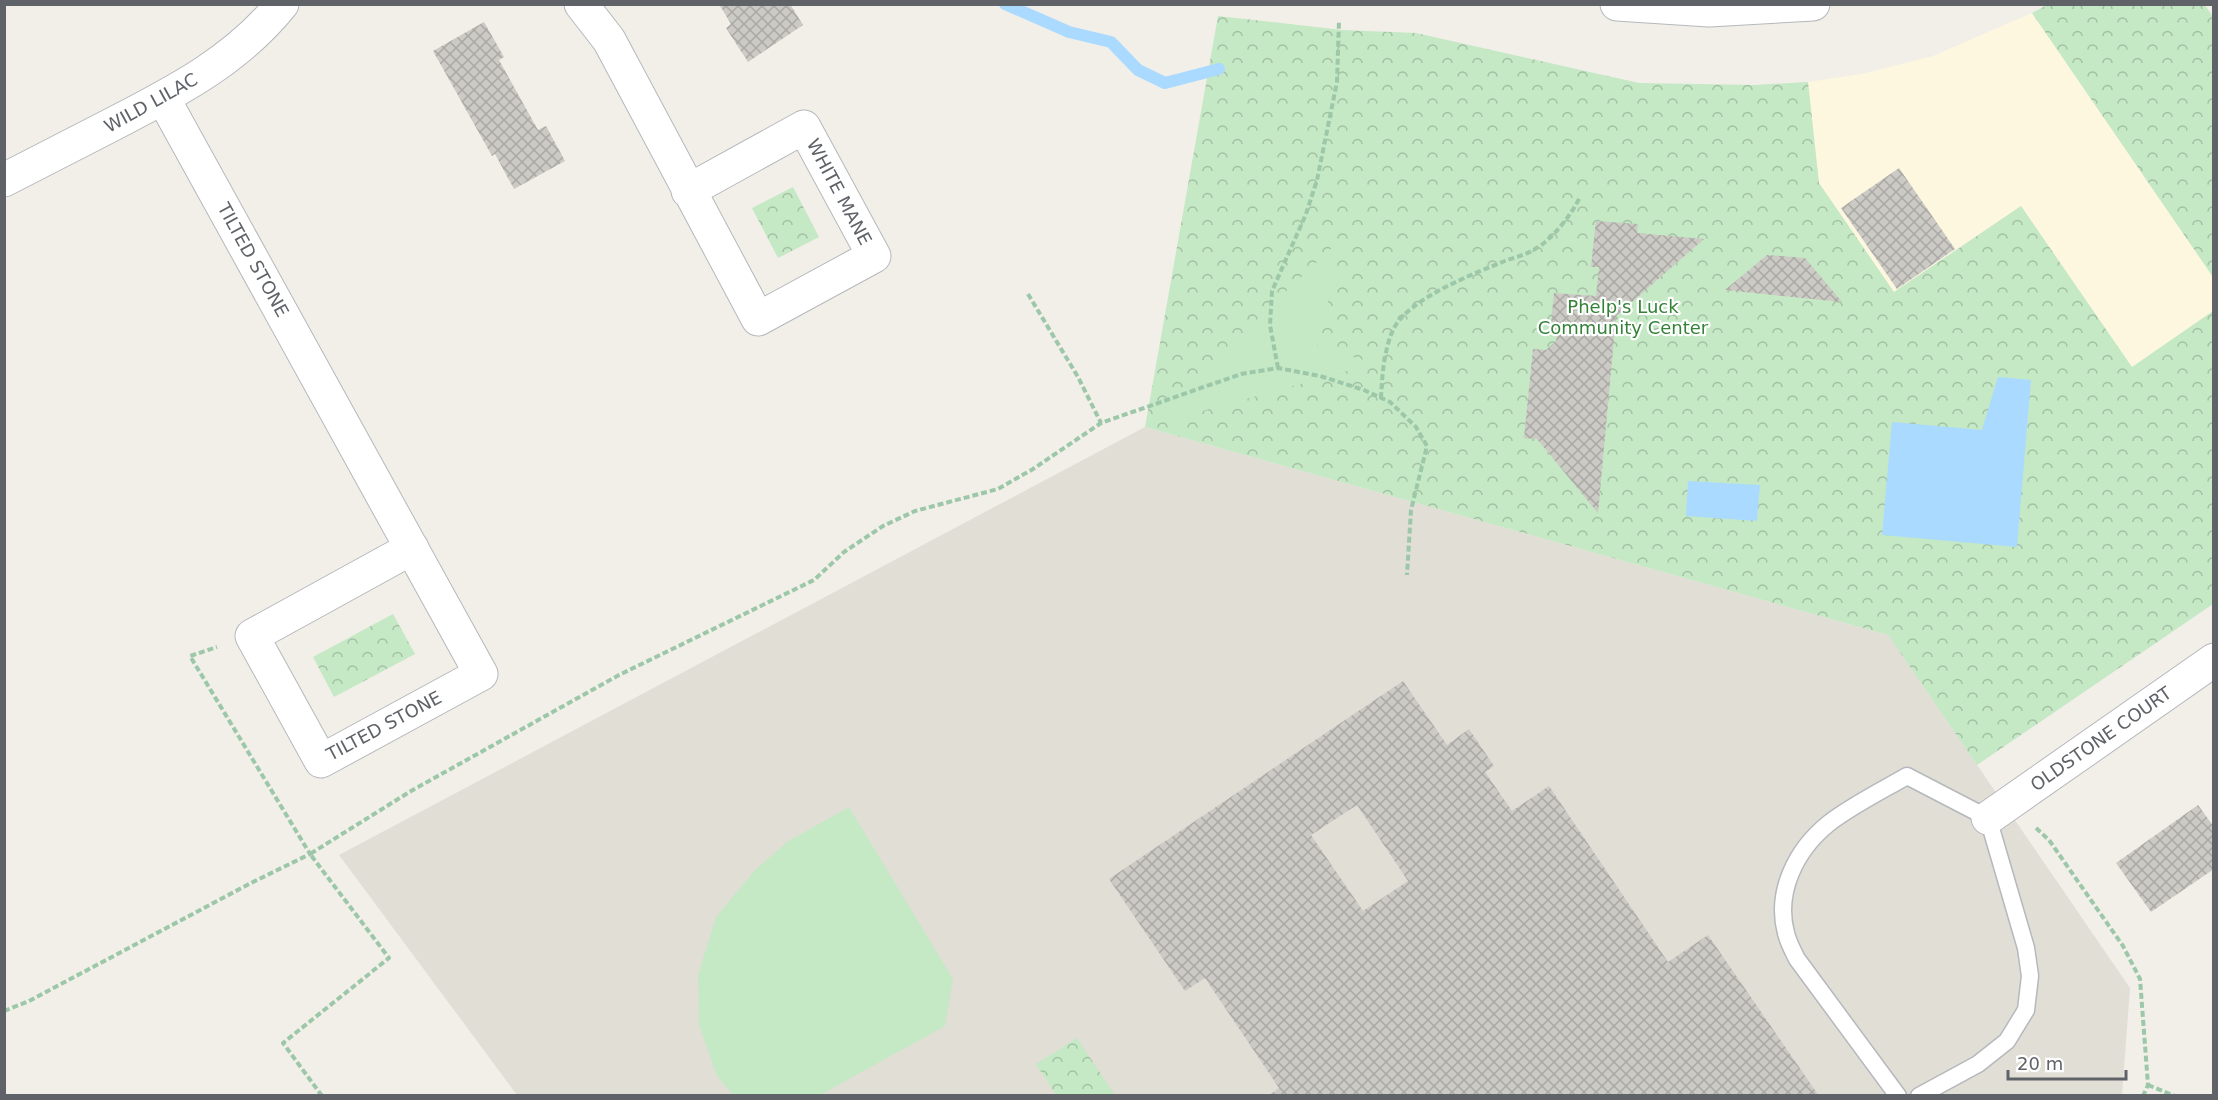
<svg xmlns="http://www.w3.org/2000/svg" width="2218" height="1100" font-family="'DejaVu Sans',sans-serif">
	<defs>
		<pattern id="forest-crowns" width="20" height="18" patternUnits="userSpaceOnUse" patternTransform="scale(1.5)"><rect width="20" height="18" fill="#c5e8c5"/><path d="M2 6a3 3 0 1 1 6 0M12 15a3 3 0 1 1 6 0" fill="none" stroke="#a3c0a4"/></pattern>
		<pattern id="building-cross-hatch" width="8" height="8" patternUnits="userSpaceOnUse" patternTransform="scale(1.5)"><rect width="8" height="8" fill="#cccac5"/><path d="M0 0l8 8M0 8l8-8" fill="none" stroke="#a9a8a4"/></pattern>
	</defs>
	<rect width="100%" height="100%" fill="#f1efe8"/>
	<polygon fill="#fef7e0" points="2032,13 2213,277 2213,311 2132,368 2021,206 1894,292 1819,183 1808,82 1862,74 1933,56"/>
	<polygon fill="#e1ded6" points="1145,427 1888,635 2130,988 2122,1095 517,1095 339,855"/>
	<g fill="url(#forest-crowns)">
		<polygon points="2047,5 2205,5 2213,17 2213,277 2032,13"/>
		<polygon points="1218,16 1342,30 1416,33 1639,83 1755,85 1808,82 1819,183 1894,292 2021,206 2132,367 2213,311 2213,604 1977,765 1888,635 1145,427"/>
		<polygon points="793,187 819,237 778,258 752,208"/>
		<polygon points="393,614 415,654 334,697 313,657"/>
		<polygon points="1077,1038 1115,1095 1056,1095 1036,1064"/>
	</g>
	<g fill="#c5e8c5">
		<polygon points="1343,237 1317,348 1376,363 1145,427"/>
		<polygon points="849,807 953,979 945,1026 820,1095 733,1095 717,1076 699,1025 698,975 716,917 755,870 787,842"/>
	</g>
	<g fill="#aadaff">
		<polygon points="1998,377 2031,380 2017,547 1882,535 1892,422 1982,430"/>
		<polygon points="1688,481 1760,485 1757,521 1686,516"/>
	</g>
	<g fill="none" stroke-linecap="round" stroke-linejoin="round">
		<polyline stroke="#aadaff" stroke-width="12" points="1005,4 1069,32 1111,42 1138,70 1165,83 1219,69"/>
	</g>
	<g fill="url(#building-cross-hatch)" fill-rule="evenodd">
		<polygon points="719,4 790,4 803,25 748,62 726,28 731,24"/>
		<polygon points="484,22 504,57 499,60 538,130 546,126 565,161 514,189 495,154 492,156 433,51"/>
		<polygon points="1899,168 1955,249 1897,289 1841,208"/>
		<polygon points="1596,221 1638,224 1637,233 1704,239 1616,316 1598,513 1537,439 1524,438 1533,349 1546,350 1556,341 1557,334 1550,333 1554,293 1596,296 1599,267 1591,267"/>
		<polygon points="1767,255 1805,258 1842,302 1725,290"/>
		<path d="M1403 681 1447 745 1469 729 1494 766 1485 772 1512 811 1549 786 1668 962 1708 935 1819 1096H1268L1279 1088 1205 978 1185 991 1109 879ZM1357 805 1408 881 1363 911 1311 835Z"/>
		<polygon points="2198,805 2214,827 2214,869 2151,912 2116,863"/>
	</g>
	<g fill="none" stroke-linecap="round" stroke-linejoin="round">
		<defs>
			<path id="service" d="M1898 1096 1797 959C1793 951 1788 942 1786 933 1775 892 1796 850 1828 824 1849 807 1883 790 1907 776L1988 818 2026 948 2030 976 2026 1010 2007 1041 1978 1064 1919 1096"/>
			<g id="minor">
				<polyline points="581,4 609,40 758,319 874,256 804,127 688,191"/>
				<polyline points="163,98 481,674 321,761 252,636 412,548"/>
				<path d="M4 180C41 161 78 142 115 123 177 91 237 60 282 4"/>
				<polyline points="1988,818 2214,660"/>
			</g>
			<polyline id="tertiary" points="1617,4 1709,10 1813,4"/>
		</defs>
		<use href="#service" stroke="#b5b8bc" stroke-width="19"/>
		<use href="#minor" stroke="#b5b8bc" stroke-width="35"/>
		<use href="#tertiary" stroke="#b5b8bc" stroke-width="35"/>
		<g stroke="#9cc7a9" stroke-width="4" stroke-dasharray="6 3" stroke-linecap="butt">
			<polyline points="1028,294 1078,377 1101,423"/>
			<polyline points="1278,368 1270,325 1272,291 1306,214 1317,180 1337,82 1339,21"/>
			<path d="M1381 398C1382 376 1384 350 1393 330 1407 299 1475 273 1505 261 1515 257 1526 255 1535 249 1552 240 1572 214 1580 197"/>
			<polyline points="2036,828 2049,840 2123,946 2140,979 2148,1085 2143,1096"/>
			<polyline points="4,1011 29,1001 251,883 310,854 190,656 217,647"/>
			<polyline points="2148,1085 2175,1096"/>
			<polyline points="322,1096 283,1043 389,958 310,854 411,791 619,675 814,580 844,552 883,526 915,511 998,489 1033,469 1101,423 1241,374 1278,368 1320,376 1364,390 1390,402 1416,427 1427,446 1411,510 1407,575"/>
		</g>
		<use href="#service" stroke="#fff" stroke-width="16"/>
		<use href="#minor" stroke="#fff" stroke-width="33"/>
		<use href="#tertiary" stroke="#fff" stroke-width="33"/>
	</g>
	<g text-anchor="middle" stroke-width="4.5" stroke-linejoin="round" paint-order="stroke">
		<g font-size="18" fill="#5f6368" stroke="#fff">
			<text transform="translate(151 103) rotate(-29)" y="6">WILD LILAC</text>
			<text transform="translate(839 192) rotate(62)" y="6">WHITE MANE</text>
			<text transform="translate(253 260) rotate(61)" y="6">TILTED STONE</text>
			<text transform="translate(384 726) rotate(-28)" y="6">TILTED STONE</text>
			<text transform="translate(2101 739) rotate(-35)" y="6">OLDSTONE COURT</text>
		</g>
		<g font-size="18" fill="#348238" stroke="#fff">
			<text x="1623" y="313">Phelp's Luck<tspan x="1623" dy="21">Community Center</tspan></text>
		</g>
	</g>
	<rect width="2218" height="1100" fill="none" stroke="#5f6368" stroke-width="12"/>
	<path d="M2008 1070v9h118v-9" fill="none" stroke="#5f6368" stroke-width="3"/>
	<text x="2017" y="1070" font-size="18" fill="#5f6368" stroke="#ffffff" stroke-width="4.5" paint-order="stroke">20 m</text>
</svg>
